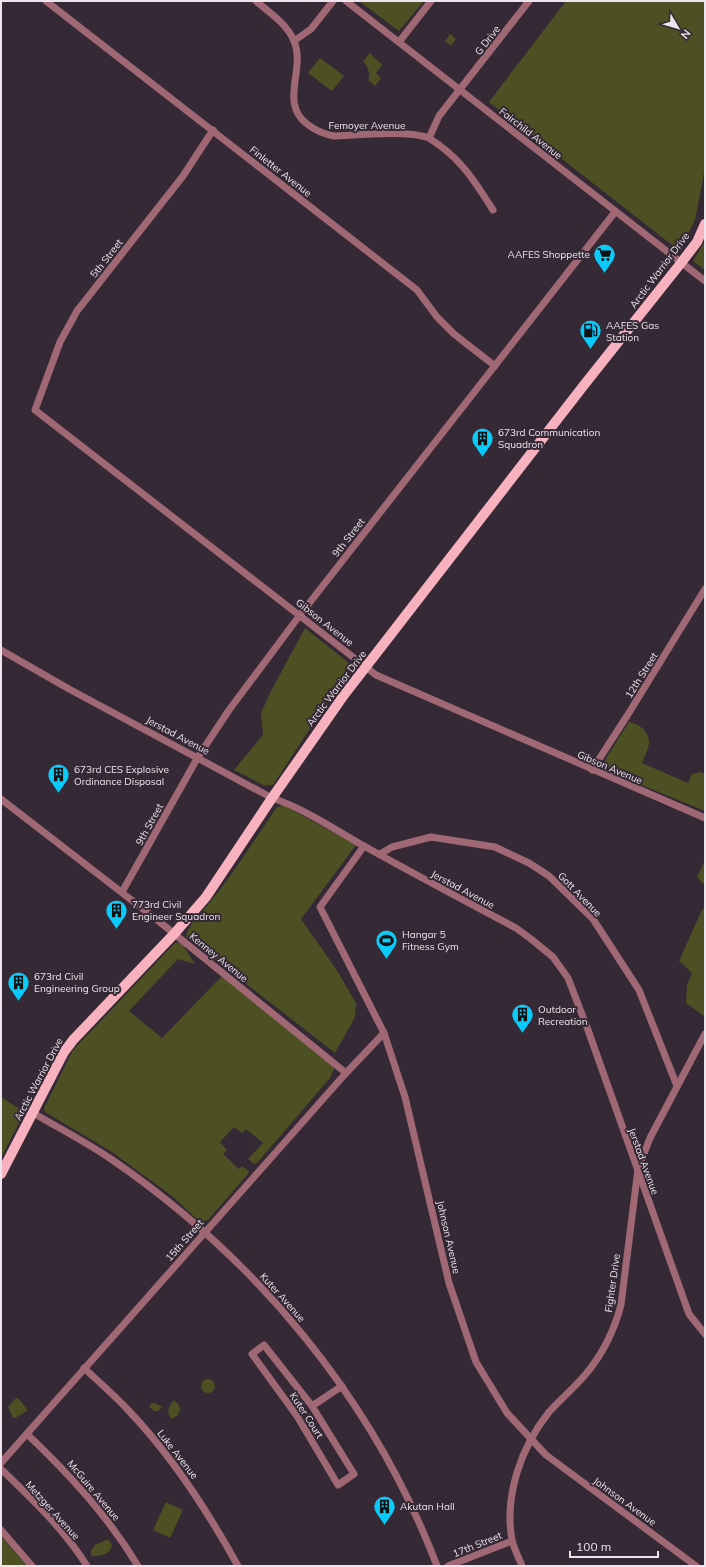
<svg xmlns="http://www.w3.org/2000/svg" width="706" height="1567" font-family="Mulish,sans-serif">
	<rect width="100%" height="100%" fill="#352936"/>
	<g fill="#4c5022">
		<polygon points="359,1 424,1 399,31"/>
		<polygon points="566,1 705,1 705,161 703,179 695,220 681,247 672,245 489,102"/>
		<polygon points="450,34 456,39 451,46 445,41"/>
		<path d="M370 53 382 65 376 73 381 78 375 86 368 80C371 75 368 66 363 61Z"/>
		<polygon points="320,58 344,76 332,91 308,73"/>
		<polygon points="705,241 705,270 693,261"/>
		<polygon points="305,628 354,667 328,701 273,785 266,785 265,786 234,770 263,735 261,713 270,693"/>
		<path d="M629 722C639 724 648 730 649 742 649 748 644 757 642 763L688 783 692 774 700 772 705 774V811L605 770V760Z"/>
		<path d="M283 805 356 845 301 919 336 969 356 1003 355 1017 335 1053 186 937C188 925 199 915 206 907 233 875 254 840 277 807Z"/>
		<polygon points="705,860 705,886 697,877"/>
		<polygon points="705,906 705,1013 704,1016 686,1003 687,985 692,973 679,961 701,912"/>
		<polygon points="181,942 195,964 178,959 129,1011 162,1038 222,976 335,1066 330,1078 258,1162 254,1164 248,1159 263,1143 246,1129 242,1133 234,1127 220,1142 227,1150 223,1154 239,1169 242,1166 249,1171 248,1174 208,1220 200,1222 172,1196 112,1152 45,1112 44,1108 73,1050 175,943"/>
		<polygon points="1,1097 18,1108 24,1110 23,1115 1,1158"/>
		<circle cx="208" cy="1386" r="7"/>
		<polygon points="18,1398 27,1409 27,1411 15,1418 13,1418 8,1407 15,1399"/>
		<path d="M174 1400 179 1405 180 1410 177 1416 171 1419C166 1411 168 1407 174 1400Z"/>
		<polygon points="151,1403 155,1403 162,1407 158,1411 154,1411 149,1407"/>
		<polygon points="166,1502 183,1510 170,1538 153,1530"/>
		<polygon points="1,1536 27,1566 1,1566"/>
		<path d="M106 1540H109L112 1545C110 1555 100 1556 91 1556V1550L95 1545Z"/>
	</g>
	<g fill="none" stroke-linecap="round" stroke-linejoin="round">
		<g stroke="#a06874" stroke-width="7">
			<polyline points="46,1 417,290 437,317 454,334 495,366"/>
			<path d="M256 1C269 12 288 25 294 41 306 69 279 103 307 124 316 131 323 134 334 136 358 135 408 130 429 138 432 140 436 143 439 145 464 163 477 185 493 210"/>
			<polyline points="346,1 705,281"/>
			<polyline points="294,41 311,29 333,1"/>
			<polyline points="399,42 431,1"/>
			<polyline points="213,130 183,176 77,311 60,342 35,410 376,675 705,818"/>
			<polyline points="429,138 439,116 529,1"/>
			<path d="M1 650 69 689 272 798C305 809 334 829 364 846 414 874 465 901 516 928L531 939 553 957 568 978 588 1030 689 1314 705 1334"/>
			<polyline points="592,770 627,716 705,589"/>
			<polyline points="1,799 156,919 346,1073"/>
			<polyline points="364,846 320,907 384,1033 405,1097 449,1283 476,1362 507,1413 546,1455 696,1566"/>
			<polyline points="380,854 392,847 431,837 495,847 529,863 549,876 593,919 639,990 677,1086"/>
			<polyline points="122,892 198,757 229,710 300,615 615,212"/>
			<path d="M33 1113C59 1128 86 1142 111 1159 257 1259 374 1400 437 1566"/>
			<polygon points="264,1345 312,1406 354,1474 338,1485 297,1416 252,1354"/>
			<path d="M84 1368C99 1382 115 1396 129 1411 173 1457 207 1510 238 1566"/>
			<polyline points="312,1406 342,1386"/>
			<path d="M27 1434C69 1474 108 1516 138 1566"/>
			<polyline points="1,1463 346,1073 384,1033"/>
			<path d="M1 1469C32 1499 64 1529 87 1566"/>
			<polyline points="1,1530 32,1566"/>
			<polyline points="448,1566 512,1541"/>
			<path d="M522 1566C519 1558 514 1549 512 1540 504 1496 521 1447 549 1412 561 1399 574 1388 585 1375 603 1354 614 1331 621 1305L638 1169 650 1138 705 1034"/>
		</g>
		<polyline stroke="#f7b1bf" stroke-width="10" points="1,1174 64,1052 73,1040 174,934 206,897 272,798 344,695 584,385 681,263 697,242 705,224"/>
	</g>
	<defs>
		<symbol id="supermarket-pin" viewBox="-11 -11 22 30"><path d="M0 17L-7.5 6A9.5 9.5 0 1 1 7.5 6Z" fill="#0acafa" stroke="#352936"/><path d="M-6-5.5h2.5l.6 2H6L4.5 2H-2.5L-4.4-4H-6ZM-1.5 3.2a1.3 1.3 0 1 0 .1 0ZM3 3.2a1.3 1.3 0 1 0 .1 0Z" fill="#111"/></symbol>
		<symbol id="fuel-pin" viewBox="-11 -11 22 30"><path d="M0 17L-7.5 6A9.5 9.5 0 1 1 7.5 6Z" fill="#0acafa" stroke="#352936"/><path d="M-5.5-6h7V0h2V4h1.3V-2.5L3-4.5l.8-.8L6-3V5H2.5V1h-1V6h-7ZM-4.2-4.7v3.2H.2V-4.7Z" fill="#111"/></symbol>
		<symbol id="building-pin" viewBox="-11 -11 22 30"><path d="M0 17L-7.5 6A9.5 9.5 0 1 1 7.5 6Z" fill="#0acafa" stroke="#352936"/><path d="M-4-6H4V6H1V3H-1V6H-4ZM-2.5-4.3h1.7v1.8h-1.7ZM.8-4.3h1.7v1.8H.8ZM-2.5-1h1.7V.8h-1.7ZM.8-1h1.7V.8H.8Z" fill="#111"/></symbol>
		<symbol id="stadium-pin" viewBox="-11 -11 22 30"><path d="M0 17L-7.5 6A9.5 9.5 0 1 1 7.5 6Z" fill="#0acafa" stroke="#352936"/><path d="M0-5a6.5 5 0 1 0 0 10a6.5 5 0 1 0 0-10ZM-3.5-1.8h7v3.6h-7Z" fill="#111"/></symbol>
	</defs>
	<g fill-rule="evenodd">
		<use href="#supermarket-pin" x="592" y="242" width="25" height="34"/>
		<use href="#fuel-pin" x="578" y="318" width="25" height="34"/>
		<use href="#building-pin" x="470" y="426" width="25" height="34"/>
		<use href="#building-pin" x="46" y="762" width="25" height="34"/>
		<use href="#building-pin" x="104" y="898" width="25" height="34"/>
		<use href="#stadium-pin" x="374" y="928" width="25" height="34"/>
		<use href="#building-pin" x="6" y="970" width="25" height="34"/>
		<use href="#building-pin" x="510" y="1002" width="25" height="34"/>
		<use href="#building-pin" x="372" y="1494" width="25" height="34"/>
	</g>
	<g text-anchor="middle" stroke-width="4" stroke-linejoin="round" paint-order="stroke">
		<g font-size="10" fill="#ede5ed" stroke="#352936">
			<text transform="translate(487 40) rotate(-52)" y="4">G Drive</text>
			<text x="367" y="129">Femoyer Avenue</text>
			<text transform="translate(531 133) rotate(38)" y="4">Fairchild Avenue</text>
			<text transform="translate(281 171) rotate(38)" y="4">Finletter Avenue</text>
			<text transform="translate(106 258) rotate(-52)" y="4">5th Street</text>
			<text transform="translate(659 270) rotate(-53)" y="4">Arctic Warrior Drive</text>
			<text transform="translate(348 537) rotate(-52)" y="4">9th Street</text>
			<text transform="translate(325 622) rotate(38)" y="4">Gibson Avenue</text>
			<text transform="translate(641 675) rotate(-58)" y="4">12th Street</text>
			<text transform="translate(336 688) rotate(-53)" y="4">Arctic Warrior Drive</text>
			<text transform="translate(178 735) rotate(28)" y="4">Jerstad Avenue</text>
			<text transform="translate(610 767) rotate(23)" y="4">Gibson Avenue</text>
			<text transform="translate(149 824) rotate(-61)" y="4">9th Street</text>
			<text transform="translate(463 889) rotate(28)" y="4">Jerstad Avenue</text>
			<text transform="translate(580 894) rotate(46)" y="4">Gott Avenue</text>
			<text transform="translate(219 957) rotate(39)" y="4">Kenney Avenue</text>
			<text transform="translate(38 1079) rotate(-62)" y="4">Arctic Warrior Drive</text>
			<text transform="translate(644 1161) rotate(70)" y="4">Jerstad Avenue</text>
			<text transform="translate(449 1237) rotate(77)" y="4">Johnson Avenue</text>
			<text transform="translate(184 1240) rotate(-49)" y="4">15th Street</text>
			<text transform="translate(612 1283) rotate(-82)" y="4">Fighter Drive</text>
			<text transform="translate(283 1297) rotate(48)" y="4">Kuter Avenue</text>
			<text transform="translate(307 1415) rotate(57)" y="4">Kuter Court</text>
			<text transform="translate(178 1454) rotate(52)" y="4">Luke Avenue</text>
			<text transform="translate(94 1490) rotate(50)" y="4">McGuire Avenue</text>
			<text transform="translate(625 1501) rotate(36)" y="4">Johnson Avenue</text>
			<text transform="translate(53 1510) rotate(48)" y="4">Metzger Avenue</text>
			<text transform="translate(477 1544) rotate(-22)" y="4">17th Street</text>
		</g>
		<g font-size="10" fill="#ede5ed" stroke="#352936" text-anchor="start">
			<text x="590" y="258" text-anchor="end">AAFES Shoppette</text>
			<text x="606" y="329">AAFES Gas<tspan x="606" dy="12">Station</tspan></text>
			<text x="498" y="436">673rd Communication<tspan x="498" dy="12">Squadron</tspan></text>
			<text x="74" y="773">673rd CES Explosive<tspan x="74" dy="12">Ordinance Disposal</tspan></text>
			<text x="132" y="908">773rd Civil<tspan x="132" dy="12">Engineer Squadron</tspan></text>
			<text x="402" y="938">Hangar 5<tspan x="402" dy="12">Fitness Gym</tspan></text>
			<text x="34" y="980">673rd Civil<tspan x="34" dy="12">Engineering Group</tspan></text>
			<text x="538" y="1013">Outdoor<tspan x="538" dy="12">Recreation</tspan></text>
			<text x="400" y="1510">Akutan Hall</text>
		</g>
	</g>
	<rect width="706" height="1567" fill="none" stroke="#ede5ed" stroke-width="4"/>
	<g transform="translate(678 28) rotate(128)" stroke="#352936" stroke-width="3" paint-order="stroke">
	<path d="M0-3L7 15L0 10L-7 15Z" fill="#ede5ed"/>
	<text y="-6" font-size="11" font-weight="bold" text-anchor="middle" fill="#ede5ed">N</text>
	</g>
	<path d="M570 1551v6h88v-6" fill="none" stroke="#ede5ed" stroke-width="2"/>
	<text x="576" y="1551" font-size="12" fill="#ede5ed" stroke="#352936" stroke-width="3" paint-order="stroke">100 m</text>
</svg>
